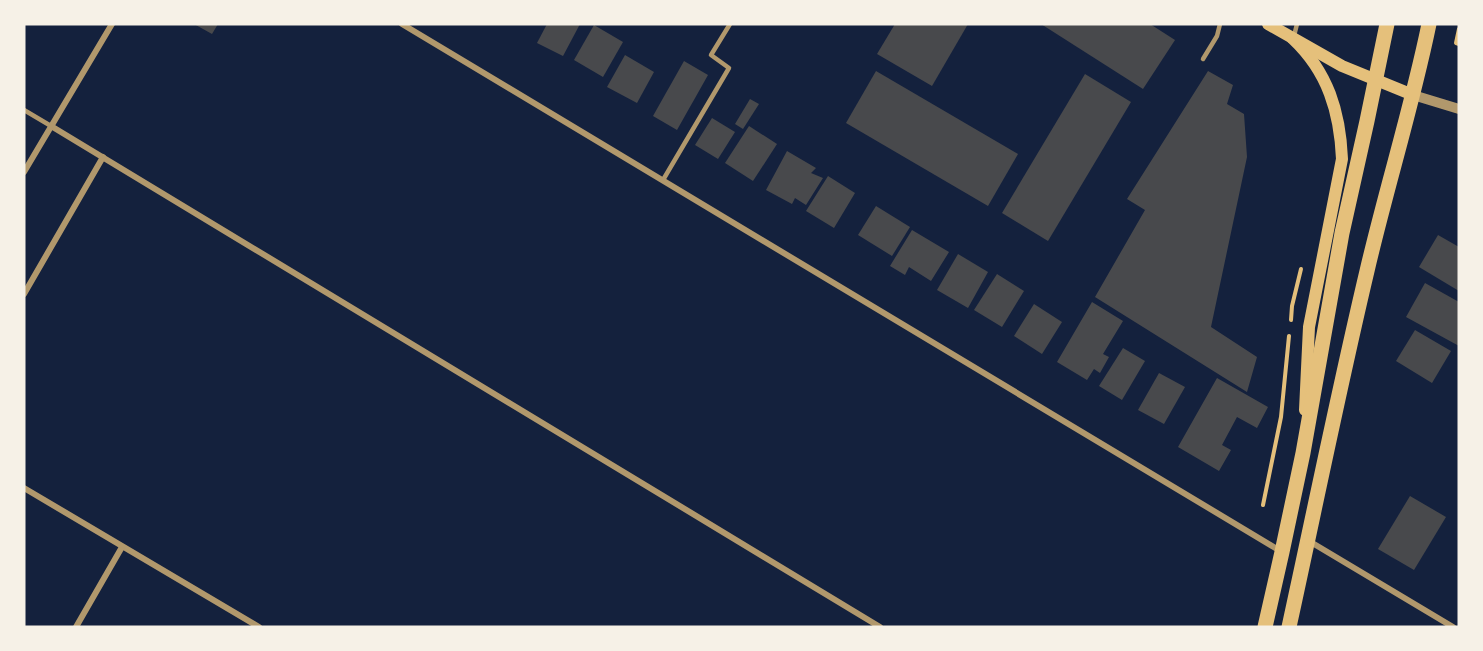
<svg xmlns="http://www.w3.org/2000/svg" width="1483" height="651" font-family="Helvetica,sans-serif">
	<rect width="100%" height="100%" fill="#14213d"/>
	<g fill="#48494c">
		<polygon points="194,24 218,24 212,34"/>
		<polygon points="547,24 580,24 563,56 537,43"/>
		<polygon points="895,24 968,24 932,86 877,54"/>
		<polygon points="1041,24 1150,24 1175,40 1143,89"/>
		<polygon points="594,25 623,42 603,77 574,60"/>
		<polygon points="625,55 654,72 637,103 607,87"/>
		<polygon points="684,61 708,75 677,130 653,116"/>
		<polygon points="876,71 1018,154 988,206 846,123"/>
		<polygon points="1208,71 1233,85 1227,104 1244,114 1247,157 1211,327 1257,357 1247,392 1095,297 1145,210 1127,199"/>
		<polygon points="1085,74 1131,102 1048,241 1002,213"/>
		<polygon points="750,99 759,104 743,129 735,124"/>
		<polygon points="712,118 735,132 718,159 695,145"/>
		<polygon points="749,126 777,144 753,181 725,163"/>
		<polygon points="787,151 816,168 811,173 823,178 806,205 795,198 792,204 766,190"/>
		<polygon points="828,176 855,193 834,228 806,211"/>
		<polygon points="876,206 910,227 892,256 858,235"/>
		<polygon points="912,230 949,252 931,281 909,267 905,275 890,266"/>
		<polygon points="1438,235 1459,247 1459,291 1419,267"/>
		<polygon points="958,254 988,272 968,308 937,290"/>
		<polygon points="997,274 1024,291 1002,327 974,310"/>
		<polygon points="1425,283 1459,302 1459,346 1406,317"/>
		<polygon points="1092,302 1123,321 1103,354 1109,357 1100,373 1094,369 1087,380 1057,362"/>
		<polygon points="1034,304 1062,322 1042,354 1014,336"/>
		<polygon points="1415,330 1451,351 1432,383 1396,361"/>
		<polygon points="1123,348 1145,361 1122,400 1099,386"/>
		<polygon points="1159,373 1185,387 1164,424 1138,410"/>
		<polygon points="1217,378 1268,407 1257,428 1237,417 1222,445 1231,450 1219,471 1178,447"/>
		<polygon points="1410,496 1446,517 1414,570 1378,549"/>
	</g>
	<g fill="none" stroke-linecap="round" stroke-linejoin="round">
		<g stroke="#e5c07b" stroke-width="4">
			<polyline points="1459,29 1456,43 1459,44"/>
			<polyline points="1291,320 1292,306 1301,269"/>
			<polyline points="1263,505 1281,417 1289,336"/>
		</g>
		<g stroke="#b1986c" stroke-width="4.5">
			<polyline points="1294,36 1297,24"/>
			<polyline points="1203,59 1217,36 1220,24"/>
			<polyline points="24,110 51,126"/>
			<polyline points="663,180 729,68 711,55 730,24"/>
		</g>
		<g stroke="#b1986c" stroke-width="6">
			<polyline points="402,24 1282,552"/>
			<polyline points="51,126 880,627"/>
			<polyline points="24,172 112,24"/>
			<polyline points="24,294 103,157"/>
			<polyline points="24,488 259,627"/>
			<polyline points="1309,541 1453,627"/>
			<polyline points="76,627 122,547"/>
		</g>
		<polyline stroke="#b1986c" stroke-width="10" points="1413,95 1459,109"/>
		<g stroke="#e5c07b" stroke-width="12">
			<polyline points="1268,24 1342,66 1413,95"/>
			<path d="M1293 39C1328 72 1340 112 1342 159L1309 327 1305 410"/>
		</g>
		<g stroke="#e5c07b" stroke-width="15">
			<polyline points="1265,627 1282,552 1303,453 1342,233 1367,121 1387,24"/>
			<path d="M1289 627C1315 508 1339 389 1367 271 1386 189 1412 107 1429 24"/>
		</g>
	</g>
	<rect width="1483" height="651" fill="none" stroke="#f6f1e7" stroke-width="51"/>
</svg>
